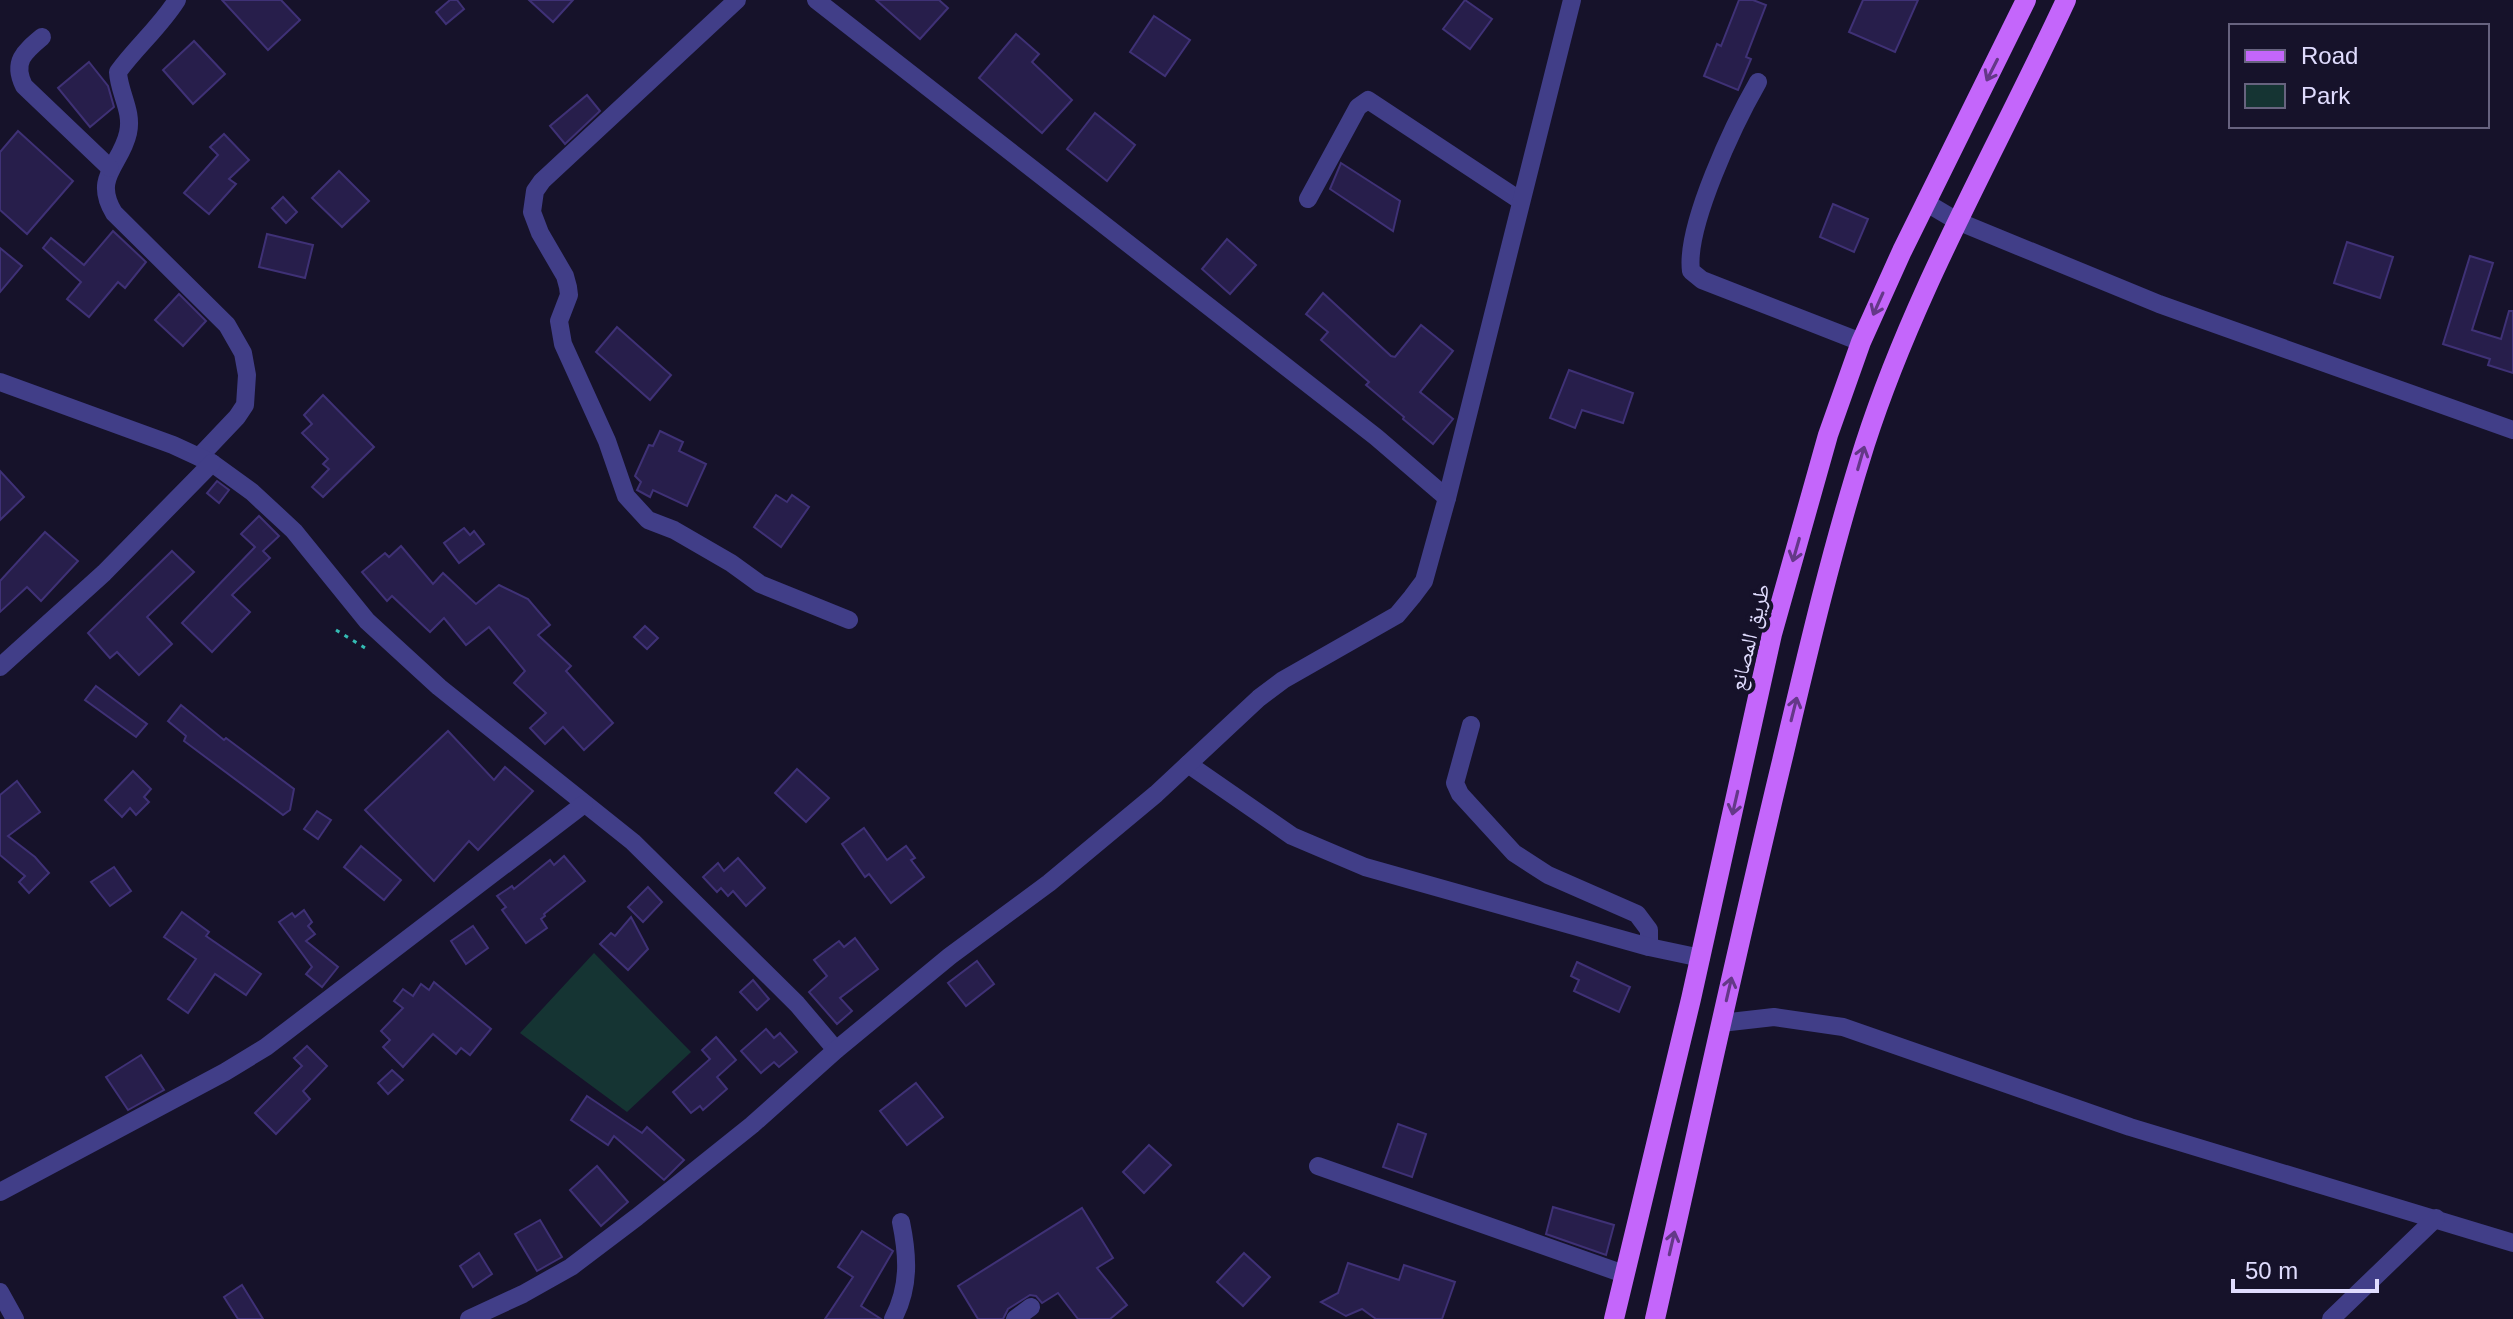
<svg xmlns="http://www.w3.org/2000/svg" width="2513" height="1319" font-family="Arial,'Noto Naskh Arabic',sans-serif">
	<rect width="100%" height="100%" fill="#16122a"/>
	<polygon fill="#153433" points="594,953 691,1052 627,1112 520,1033"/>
	<g fill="#271e4b" stroke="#3f3176" stroke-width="2">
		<polygon points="222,0 281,0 300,20 268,50"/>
		<polygon points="450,0 457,0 464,9 446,24 436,12"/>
		<polygon points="529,0 573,0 553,22"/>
		<polygon points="876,0 939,0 948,8 920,39"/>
		<polygon points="1465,0 1492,19 1470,49 1443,29"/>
		<polygon points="1739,0 1753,0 1766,5 1746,57 1751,59 1738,90 1704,76 1717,44 1721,46"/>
		<polygon points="1863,0 1918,0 1895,52 1849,32"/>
		<polygon points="1154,16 1190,40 1165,76 1130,52"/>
		<polygon points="1016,34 1039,54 1032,62 1072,100 1042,133 979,78"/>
		<polygon points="194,41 225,74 193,104 163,70"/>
		<polygon points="89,62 108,86 114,107 90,127 58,88"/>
		<polygon points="587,95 600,111 565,144 550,126"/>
		<polygon points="1095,113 1135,145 1107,181 1067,149"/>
		<polygon points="18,131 73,181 27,234 0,210 0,152"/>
		<polygon points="224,134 249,160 229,179 236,184 209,214 184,193 218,155 210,147"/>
		<polygon points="1341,163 1400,201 1393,231 1330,189"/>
		<polygon points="339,171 369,201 342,227 312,198"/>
		<polygon points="283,197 297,212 286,223 272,208"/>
		<polygon points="1833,204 1868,219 1854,252 1820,237"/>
		<polygon points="113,231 146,262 125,288 118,282 89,317 67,299 81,282 43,248 51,238 84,265"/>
		<polygon points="267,234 313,245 305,278 259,267"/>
		<polygon points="1227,239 1256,265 1230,294 1202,269"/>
		<polygon points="2347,242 2393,257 2380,298 2334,283"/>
		<polygon points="0,248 22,266 0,292"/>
		<polygon points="2470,256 2493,263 2472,330 2501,339 2509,311 2513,311 2513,373 2488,365 2490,359 2443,344"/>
		<polygon points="1323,293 1391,356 1395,357 1421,325 1453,351 1420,392 1453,419 1433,444 1403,419 1404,417 1366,385 1369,382 1321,340 1328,332 1306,314"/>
		<polygon points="179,294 206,321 183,346 155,320"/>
		<polygon points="617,327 671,375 650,400 596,352"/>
		<polygon points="1569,370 1633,393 1623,423 1582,410 1575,428 1550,418"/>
		<polygon points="323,395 374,447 323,497 312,487 329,469 323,464 328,459 302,433 312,424 304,415"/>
		<polygon points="660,431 683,442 679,451 706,464 687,506 653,490 650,497 637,490 641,482 635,476 649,445 653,446"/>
		<polygon points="0,471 24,497 0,520"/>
		<polygon points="217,481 229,490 219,503 207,493"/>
		<polygon points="776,495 787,502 792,495 809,507 781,547 754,527"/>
		<polygon points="259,516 279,536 263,551 270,558 232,595 250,612 212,652 182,623 255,547 241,534"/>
		<polygon points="464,528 470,535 474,531 484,544 459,563 444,543"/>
		<polygon points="45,532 78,561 41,601 27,587 0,612 0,581"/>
		<polygon points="401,546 433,584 443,573 476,604 499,585 528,599 550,625 538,635 571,666 566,671 613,723 584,750 563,727 545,744 530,728 546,713 514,683 525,671 489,627 466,645 444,618 430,632 392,596 387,601 362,572 385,553 389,557"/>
		<polygon points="172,551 194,572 147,617 172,644 139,675 117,652 110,658 88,633"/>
		<polygon points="645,626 658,638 647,649 634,637"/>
		<polygon points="96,686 147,724 136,737 85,700"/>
		<polygon points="181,705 224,740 226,738 294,789 290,810 283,815 184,741 186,736 168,721"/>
		<polygon points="448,731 494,780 505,767 533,791 478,850 469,841 434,881 365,810"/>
		<polygon points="797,769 829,798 806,822 775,793"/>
		<polygon points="133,771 151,789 144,797 149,802 136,815 130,808 122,817 105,800"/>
		<polygon points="17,781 40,812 8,836 35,857 49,873 29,893 19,882 25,876 0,855 0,795"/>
		<polygon points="317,811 331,820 318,839 304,829"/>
		<polygon points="864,828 887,860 906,846 915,858 911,860 924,877 891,903 869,874 865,877 842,844"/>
		<polygon points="361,846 401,880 384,900 344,867"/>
		<polygon points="564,856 585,881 544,914 545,916 541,919 547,928 526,943 502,910 506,907 497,896 512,886 514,889 550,860 554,865"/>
		<polygon points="738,858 765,888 746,906 733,891 728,896 721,888 717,892 703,877 718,863 724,871"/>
		<polygon points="114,867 131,891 110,906 91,882"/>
		<polygon points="648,887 662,902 643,922 628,907"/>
		<polygon points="304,910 312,922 308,926 315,934 306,941 338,967 322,987 306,974 312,967 279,922 292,913 295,917"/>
		<polygon points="182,912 209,932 206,936 261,974 246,995 215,974 188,1013 168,999 196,959 164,937"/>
		<polygon points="631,917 648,949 628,970 600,944 611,933 615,936"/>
		<polygon points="473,926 488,948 466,964 451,941"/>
		<polygon points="855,938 878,969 840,998 852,1011 837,1024 809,992 827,976 814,960 839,941 844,947"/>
		<polygon points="977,961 994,984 966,1006 948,983"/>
		<polygon points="1577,962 1630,987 1619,1012 1574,991 1579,980 1571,976"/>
		<polygon points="753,980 769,999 757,1010 740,992"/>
		<polygon points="434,982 491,1029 470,1055 461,1048 456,1054 433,1034 403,1067 383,1047 390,1040 381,1031 403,1008 394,1001 403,989 413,996 421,984 429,990"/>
		<polygon points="766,1029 774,1038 780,1033 797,1052 779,1067 774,1062 761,1073 741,1051"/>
		<polygon points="716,1037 736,1060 717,1077 727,1089 703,1110 700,1106 691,1113 673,1092 710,1059 702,1050"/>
		<polygon points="307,1046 327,1066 303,1091 310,1099 276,1134 255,1113 302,1066 294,1058"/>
		<polygon points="141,1055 164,1090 128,1110 106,1077"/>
		<polygon points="392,1070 403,1080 388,1094 378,1083"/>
		<polygon points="916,1083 943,1117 907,1145 880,1111"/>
		<polygon points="587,1096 642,1133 647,1127 684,1160 664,1180 614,1136 608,1145 571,1120"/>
		<polygon points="1398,1124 1426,1134 1412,1177 1383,1167"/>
		<polygon points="1149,1145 1171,1165 1144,1193 1123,1172"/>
		<polygon points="597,1166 628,1202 601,1226 570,1190"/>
		<polygon points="1553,1207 1614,1225 1606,1255 1546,1234"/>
		<polygon points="1082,1208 1113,1258 1097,1268 1127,1305 1110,1319 1078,1319 1058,1293 1042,1303 1036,1296 1030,1295 1008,1309 1003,1319 978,1319 958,1286"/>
		<polygon points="540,1220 562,1257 537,1271 515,1234"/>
		<polygon points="862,1231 893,1251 861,1306 881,1319 825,1319 853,1277 838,1267"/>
		<polygon points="479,1253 492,1274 473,1287 460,1266"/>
		<polygon points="1244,1253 1270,1277 1243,1306 1217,1282"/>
		<polygon points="1348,1263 1399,1280 1404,1265 1455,1282 1442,1319 1376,1319 1362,1309 1346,1316 1321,1302 1338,1293"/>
		<polygon points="242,1285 263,1319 238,1319 224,1297"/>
	</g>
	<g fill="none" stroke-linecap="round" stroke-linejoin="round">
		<polyline stroke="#34bab3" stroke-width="3" stroke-dasharray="4 6" stroke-linecap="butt" points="336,630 370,651"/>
		<g stroke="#413e88" stroke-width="18">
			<path d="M177 0C160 27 136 47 118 72 119 93 133 111 128 133 121 165 92 177 114 213L227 325 243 353 247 375 245 405 237 417 199 457"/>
			<polyline points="737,0 542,181 535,191 532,212 540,233 565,276 568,287 569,295 559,321 563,344 607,441 626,496 648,520 674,530 731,563 760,584 849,620"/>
			<polyline points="816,0 1376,437 1447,498"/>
			<path d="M42 37C24 52 12 62 24 86L110 168"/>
			<path d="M1758 82C1735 122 1685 226 1691 271L1702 280 1861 342"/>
			<polyline points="1308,199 1358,107 1368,100 1521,201"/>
			<polyline points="1925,202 1957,221 2159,304 2513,430"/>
			<polyline points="0,382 173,445 212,463 252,492 294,531 367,621 439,687 633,842 797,1004 836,1050"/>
			<polyline points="0,667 104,573 212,463"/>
			<polyline points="1471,725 1455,783 1460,794 1514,853 1548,875 1637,914 1649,930 1649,947"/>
			<polyline points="1188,764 1292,836 1365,867 1649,947 1701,958"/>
			<polyline points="1721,1023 1774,1017 1843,1027 2130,1127 2513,1243"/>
			<polyline points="1318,1166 1624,1274"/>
			<polyline points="0,1192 225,1072 266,1047 584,804"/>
			<polyline points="0,1292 15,1319"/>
			<polyline points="469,1319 523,1294 571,1267 637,1217 752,1125 836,1050 950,956 1049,883 1156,794 1259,698 1283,680 1397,615 1412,597 1424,581 1447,498 1572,0"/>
			<path d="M893 1319C910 1287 908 1256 901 1222"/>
			<polyline points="1015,1319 1031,1307"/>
			<polyline points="2331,1319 2436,1218"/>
		</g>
		<g stroke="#c466fb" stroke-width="20">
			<polyline points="1614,1319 1691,999 1772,634 1828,435 1861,342 1902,251 2026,0"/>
			<path d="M1655 1319C1697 1133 1737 947 1782 761 1807 655 1832 548 1865 444 1915 289 1998 147 2066 0"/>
		</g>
	</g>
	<defs><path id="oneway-shaft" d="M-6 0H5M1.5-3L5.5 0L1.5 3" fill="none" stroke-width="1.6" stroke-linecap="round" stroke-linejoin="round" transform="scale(2)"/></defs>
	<g stroke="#643888">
		<use href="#oneway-shaft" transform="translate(1992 70) rotate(117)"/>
		<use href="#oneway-shaft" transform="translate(1878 304) rotate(114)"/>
		<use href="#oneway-shaft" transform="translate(1861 458) rotate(-74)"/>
		<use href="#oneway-shaft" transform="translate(1796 550) rotate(106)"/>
		<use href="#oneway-shaft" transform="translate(1794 709) rotate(-76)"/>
		<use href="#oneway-shaft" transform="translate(1735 803) rotate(103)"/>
		<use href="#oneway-shaft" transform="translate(1729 989) rotate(-77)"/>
		<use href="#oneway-shaft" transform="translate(1672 1243) rotate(-77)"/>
	</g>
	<g text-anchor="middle" stroke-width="8" stroke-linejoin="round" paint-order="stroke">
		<g font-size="22" fill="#e0dcfe" stroke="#16122a">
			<text transform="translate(1749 637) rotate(-76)" y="8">طريق المصانع</text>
		</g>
	</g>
	<rect x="2229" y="24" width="260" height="104" fill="#16122a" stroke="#67637f" stroke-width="2"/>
	<rect x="2245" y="50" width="40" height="12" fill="#c466fb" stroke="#67637f" stroke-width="2"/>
	<text x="2301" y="64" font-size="24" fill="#e0dcfe">Road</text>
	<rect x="2245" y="84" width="40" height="24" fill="#153433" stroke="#67637f" stroke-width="2"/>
	<text x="2301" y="104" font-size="24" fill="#e0dcfe">Park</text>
	<path d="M2233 1279v12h144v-12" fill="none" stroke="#e0dcfe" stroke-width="4"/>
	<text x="2245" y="1279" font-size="24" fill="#e0dcfe" stroke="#16122a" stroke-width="6" paint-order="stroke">50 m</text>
</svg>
